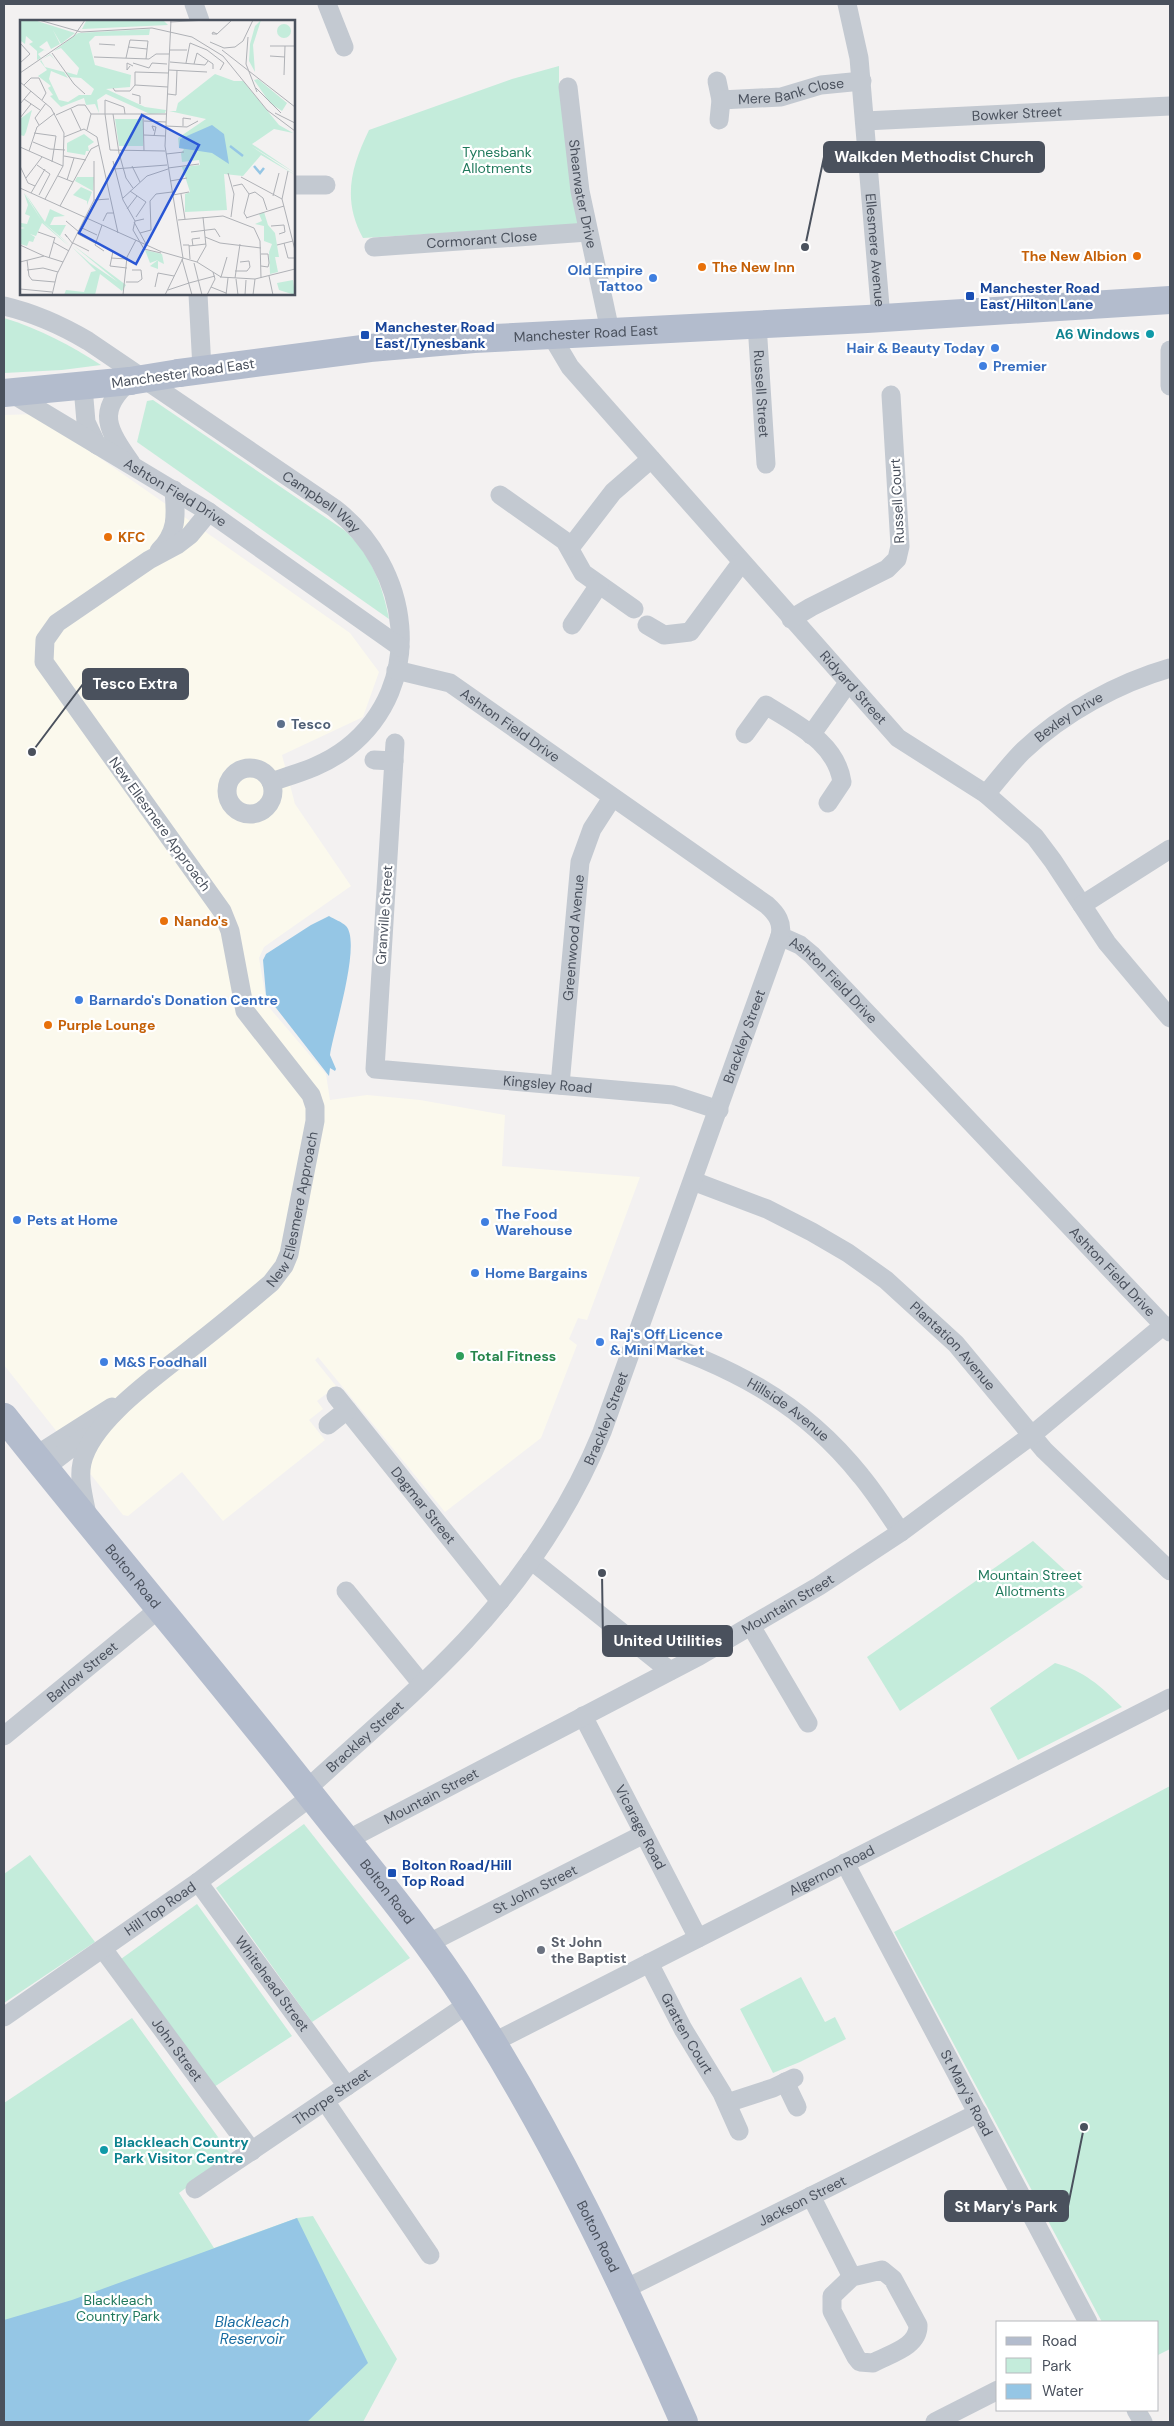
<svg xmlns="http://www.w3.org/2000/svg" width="1174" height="2426" font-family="'DM Sans',sans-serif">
	<rect width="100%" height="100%" fill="#f3f1f1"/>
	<polygon fill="#fbf9ed" points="37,414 350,633 379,672 363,717 282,755 295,804 351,886 264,947 259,958 267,1005 326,1074 330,1100 367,1095 420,1100 505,1115 502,1166 640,1177 587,1320 578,1318 569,1339 577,1345 541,1438 445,1512 318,1357 315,1360 336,1386 317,1401 323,1409 309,1420 325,1440 223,1521 182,1472 128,1516 123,1515 4,1365 4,415"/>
	<g fill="#c4ecdb">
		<path d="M559 66V88L578 225 363 238C342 200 351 167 369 130L512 79Z"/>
		<path d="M4 318C40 329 70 345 101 365L62 370 4 373Z"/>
		<path d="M153 400 344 530C371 554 382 584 389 619L137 442 147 401Z"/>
		<polygon points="1033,1541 1083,1587 900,1711 867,1657"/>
		<path d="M1055 1663C1086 1672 1099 1685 1122 1707L1018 1760 990 1708Z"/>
		<polygon points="1170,1786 1170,2349 1158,2355 1158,2322 1102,2322 894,1932"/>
		<polygon points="304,1824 410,1958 312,2022 216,1888"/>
		<polygon points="30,1855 95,1942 4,2003 4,1874"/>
		<polygon points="197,1904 292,2036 214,2087 121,1959"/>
		<polygon points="801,1977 825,2022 835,2017 846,2039 800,2062 773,2073 740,2009"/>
		<polygon points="132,2018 231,2155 179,2193 214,2248 297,2218 313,2216 397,2359 363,2422 4,2422 4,2103"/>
	</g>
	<g fill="#95c6e5">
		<path d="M329 916C334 919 342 922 346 926 362 943 333 1032 330 1055L336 1069 335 1071 330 1068 329 1076 266 995 263 960 266 954 311 925Z"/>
		<polygon points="297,2218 368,2363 307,2422 4,2422 4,2320 72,2300"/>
	</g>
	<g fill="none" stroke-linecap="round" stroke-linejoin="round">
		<g stroke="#c3c9d1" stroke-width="19">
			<polyline points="194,4 200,21"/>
			<polyline points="327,4 344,47"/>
			<path id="s1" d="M847 4 859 58 881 318"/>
			<polyline points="717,81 721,100 719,120"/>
			<path id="s2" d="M568 87 580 191 610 331"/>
			<path id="s3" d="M721 100 781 97 821 85 862 81"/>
			<path id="s4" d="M865 121 1170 106"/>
			<polyline points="294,185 326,185"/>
			<path id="s5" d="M374 247 588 232"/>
			<polyline points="198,294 202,369"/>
			<path id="s6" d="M4 306C34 313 61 325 88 341L334 508C411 567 428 684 347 748 324 766 298 773 271 782"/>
			<path id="s7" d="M757 324 766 464"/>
			<path id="s8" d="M551 335 570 367 898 738 986 794 1035 837 1053 861 1107 943 1170 1018"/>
			<polyline points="1170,350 1170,386"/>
			<path d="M130 381C95 411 108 430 131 463"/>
			<polyline points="83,387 86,422 97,445"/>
			<path id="s9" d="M11 393 209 512 400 647"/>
			<polyline points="500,495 565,541 583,573 634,609"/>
			<polyline points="570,548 613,492 651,459"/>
			<path d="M159 551C178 532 176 515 174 490"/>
			<polyline points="791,619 811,607 887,569 897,559 900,546 891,395"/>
			<polyline points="572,625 599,585"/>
			<polyline points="647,625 664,635 690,632 741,563"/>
			<path id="s10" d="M396 670 450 683 767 905C777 914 783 923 780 936L800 945 812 955 1170 1332"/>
			<path d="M745 734 766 705C797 725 836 742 842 782L828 803"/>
			<polyline points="811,735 848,683"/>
			<path id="s11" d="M395 743 375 1069 673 1095 719 1110"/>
			<polyline points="374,760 394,761"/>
			<circle cx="250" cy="791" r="23"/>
			<path id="s12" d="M986 794C998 780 1010 764 1023 751 1063 713 1118 683 1170 668"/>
			<polyline points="1082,905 1170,849"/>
			<path id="s13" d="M560 1085 580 862 592 829 612 798"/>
			<path id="s14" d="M693 1181 767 1209 812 1232 848 1253 886 1280 956 1344 1044 1450 1170 1571"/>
			<path id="s15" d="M638 1334C729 1367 799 1398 861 1476 876 1494 888 1514 901 1532"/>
			<path id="s16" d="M336 1396 500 1601"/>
			<polyline points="328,1425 347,1410"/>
			<polyline points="35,1456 112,1407"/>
			<polyline points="45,1468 84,1438"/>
			<path id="s17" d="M88 1520C85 1502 78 1481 82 1463 91 1420 161 1373 194 1346 220 1326 245 1305 271 1283L284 1266 289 1254 315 1121V1107L311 1095 245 1011 230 931 222 911 44 662 45 640 57 623 149 560 177 545 190 535 209 512"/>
			<polyline points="531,1560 670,1671"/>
			<polyline points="346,1591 421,1683"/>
			<polyline points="751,1626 808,1723"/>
			<path id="s18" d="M583 1716 698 1938"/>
			<path id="s19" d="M4 1736 160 1608"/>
			<path id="s20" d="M307 1789C360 1740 416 1693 465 1641 523 1579 570 1510 602 1432L780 936"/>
			<path id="s21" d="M347 1840 699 1656 819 1586 901 1532 1032 1435 1164 1325"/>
			<path id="s22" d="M845 1863 1088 2322"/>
			<path id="s23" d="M198 1882 347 2086"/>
			<path id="s24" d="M427 1944 644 1834"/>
			<path id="s25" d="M103 1949 252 2151"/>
			<path id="s26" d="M649 1963 683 2029 722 2093 739 2131"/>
			<path id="s27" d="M4 2017 198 1882 312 1796"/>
			<path id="s28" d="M492 2043 1170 1698"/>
			<polyline points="785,2082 797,2107"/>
			<polyline points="325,2101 430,2255"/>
			<polyline points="727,2103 773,2088 794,2078"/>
			<path id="s29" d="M195 2189 468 2004"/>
			<polyline points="811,2196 852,2277"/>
			<path d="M882 2270 893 2279 918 2325C919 2347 889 2354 873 2363L860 2362 856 2357 832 2311V2296L852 2277Z"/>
			<path id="s30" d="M625 2289 978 2113"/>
			<polyline points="1136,2410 1143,2422"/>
			<polyline points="935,2422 998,2390"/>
		</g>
		<g stroke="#b3bccd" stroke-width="28">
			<path id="s31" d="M179 373 370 348 474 339 867 319 1170 300"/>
			<polyline points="4,393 130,381"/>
			<path id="s32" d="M4 1417C105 1545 212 1669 313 1798 366 1865 422 1931 468 2003 553 2136 621 2278 684 2422"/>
		</g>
		<polyline stroke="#b3bccd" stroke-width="28" points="130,381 179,373"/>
	</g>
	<g fill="#e8710a" stroke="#fff" stroke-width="2">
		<circle cx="1137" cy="256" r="5"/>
		<circle cx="702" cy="267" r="5"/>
		<circle cx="108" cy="537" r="5"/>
		<circle cx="164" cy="921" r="5"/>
		<circle cx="48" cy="1025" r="5"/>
	</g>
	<g fill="#3f7fe0" stroke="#fff" stroke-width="2">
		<circle cx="653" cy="278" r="5"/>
		<circle cx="995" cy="348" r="5"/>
		<circle cx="983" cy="366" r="5"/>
		<circle cx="79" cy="1000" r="5"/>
		<circle cx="17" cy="1220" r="5"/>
		<circle cx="485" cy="1222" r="5"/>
		<circle cx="475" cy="1273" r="5"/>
		<circle cx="600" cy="1342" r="5"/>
		<circle cx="104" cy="1362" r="5"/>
	</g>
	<g fill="#1a4fb4" stroke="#fff" stroke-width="2">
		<rect x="965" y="291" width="10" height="10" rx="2.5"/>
		<rect x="360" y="330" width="10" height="10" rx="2.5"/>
		<rect x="387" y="1868" width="10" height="10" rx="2.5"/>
	</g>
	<g fill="#0f9aa8" stroke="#fff" stroke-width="2">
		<circle cx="1150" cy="334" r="5"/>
		<circle cx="104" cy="2150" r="5"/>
	</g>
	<circle fill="#5c6f8a" stroke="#fff" stroke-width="2" cx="281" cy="724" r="5"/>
	<circle fill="#2e9e5b" stroke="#fff" stroke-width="2" cx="460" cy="1356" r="5"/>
	<circle fill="#6b7280" stroke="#fff" stroke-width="2" cx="541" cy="1950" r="5"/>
	<g text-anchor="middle" stroke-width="4.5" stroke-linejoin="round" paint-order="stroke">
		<g font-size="14" fill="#4a515d" stroke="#fff">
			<text dy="5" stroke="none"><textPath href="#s3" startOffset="71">Mere Bank Close</textPath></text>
			<text dy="5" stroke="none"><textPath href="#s4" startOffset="152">Bowker Street</textPath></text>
			<text dy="5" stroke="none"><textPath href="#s2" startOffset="108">Shearwater Drive</textPath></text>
			<text dy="5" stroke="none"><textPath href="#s5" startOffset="108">Cormorant Close</textPath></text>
			<text dy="5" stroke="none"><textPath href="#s1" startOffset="248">Ellesmere Avenue</textPath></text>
			<text dy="5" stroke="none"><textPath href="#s31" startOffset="409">Manchester Road East</textPath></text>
			<text transform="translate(183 373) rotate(-8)" y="5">Manchester Road East</text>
			<text dy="5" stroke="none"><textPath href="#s7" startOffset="70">Russell Street</textPath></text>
			<text dy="5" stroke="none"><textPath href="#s9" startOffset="192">Ashton Field Drive</textPath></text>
			<text transform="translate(897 501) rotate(-93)" y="5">Russell Court</text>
			<text dy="5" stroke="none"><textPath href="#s6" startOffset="375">Campbell Way</textPath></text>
			<text dy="5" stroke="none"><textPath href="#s8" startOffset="465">Ridyard Street</textPath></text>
			<text dy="5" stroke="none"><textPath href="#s12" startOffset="114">Bexley Drive</textPath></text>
			<text dy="5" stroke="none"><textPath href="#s10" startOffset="129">Ashton Field Drive</textPath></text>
			<text transform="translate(160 824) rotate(54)" y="5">New Ellesmere Approach</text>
			<text transform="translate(384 915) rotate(-86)" y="5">Granville Street</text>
			<text dy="5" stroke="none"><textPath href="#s13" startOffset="148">Greenwood Avenue</textPath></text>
			<text dy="5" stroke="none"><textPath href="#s10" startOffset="548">Ashton Field Drive</textPath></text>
			<text dy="5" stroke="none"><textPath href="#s20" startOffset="888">Brackley Street</textPath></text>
			<text dy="5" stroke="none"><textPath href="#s11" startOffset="500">Kingsley Road</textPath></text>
			<text dy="5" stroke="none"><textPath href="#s17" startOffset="400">New Ellesmere Approach</textPath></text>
			<text dy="5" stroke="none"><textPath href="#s10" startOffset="952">Ashton Field Drive</textPath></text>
			<text dy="5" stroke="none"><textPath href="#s14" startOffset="312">Plantation Avenue</textPath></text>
			<text dy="5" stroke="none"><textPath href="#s15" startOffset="169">Hillside Avenue</textPath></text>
			<text dy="5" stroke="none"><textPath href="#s20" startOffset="482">Brackley Street</textPath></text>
			<text dy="5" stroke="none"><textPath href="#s16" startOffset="140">Dagmar Street</textPath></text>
			<text dy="5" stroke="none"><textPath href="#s32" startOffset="205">Bolton Road</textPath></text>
			<text dy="5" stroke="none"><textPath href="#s21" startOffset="500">Mountain Street</textPath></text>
			<text dy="5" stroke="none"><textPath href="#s19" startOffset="101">Barlow Street</textPath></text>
			<text dy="5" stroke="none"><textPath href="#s20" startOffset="78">Brackley Street</textPath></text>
			<text dy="5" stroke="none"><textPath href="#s21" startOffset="95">Mountain Street</textPath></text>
			<text dy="5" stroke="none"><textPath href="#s18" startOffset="125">Vicarage Road</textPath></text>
			<text dy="5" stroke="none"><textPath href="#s28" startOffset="381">Algernon Road</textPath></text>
			<text dy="5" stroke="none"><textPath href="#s24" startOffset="121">St John Street</textPath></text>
			<text dy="5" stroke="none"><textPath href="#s32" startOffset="610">Bolton Road</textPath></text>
			<text dy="5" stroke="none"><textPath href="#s27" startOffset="190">Hill Top Road</textPath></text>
			<text dy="5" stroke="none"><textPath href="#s23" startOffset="126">Whitehead Street</textPath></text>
			<text dy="5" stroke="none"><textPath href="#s26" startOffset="80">Gratten Court</textPath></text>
			<text dy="5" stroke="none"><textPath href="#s25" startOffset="125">John Street</textPath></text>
			<text dy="5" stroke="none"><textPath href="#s22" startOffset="260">St Mary's Road</textPath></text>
			<text dy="5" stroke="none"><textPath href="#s29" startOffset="165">Thorpe Street</textPath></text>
			<text dy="5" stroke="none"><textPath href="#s30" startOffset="198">Jackson Street</textPath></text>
			<text dy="5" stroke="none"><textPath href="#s32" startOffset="1015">Bolton Road</textPath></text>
		</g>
		<g font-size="14" fill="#20795c" stroke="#fff">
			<text x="497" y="157">Tynesbank<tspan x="497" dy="16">Allotments</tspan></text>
			<text x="1030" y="1580">Mountain Street<tspan x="1030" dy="16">Allotments</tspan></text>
			<text x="118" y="2305">Blackleach<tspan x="118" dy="16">Country Park</tspan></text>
		</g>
		<g font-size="14" font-weight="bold" fill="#c56008" stroke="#fff" text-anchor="start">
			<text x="1127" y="261" text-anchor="end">The New Albion</text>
			<text x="712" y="272">The New Inn</text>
			<text x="118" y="542">KFC</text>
			<text x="174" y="926">Nando's</text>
			<text x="58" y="1030">Purple Lounge</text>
		</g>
		<g font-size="14" font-weight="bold" fill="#366cbe" stroke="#fff" text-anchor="start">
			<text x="643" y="275" text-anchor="end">Old Empire<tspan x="643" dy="16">Tattoo</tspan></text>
			<text x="985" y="353" text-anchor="end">Hair &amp; Beauty Today</text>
			<text x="993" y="371">Premier</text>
			<text x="89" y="1005">Barnardo's Donation Centre</text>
			<text x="495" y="1219">The Food<tspan x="495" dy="16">Warehouse</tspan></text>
			<text x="27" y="1225">Pets at Home</text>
			<text x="485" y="1278">Home Bargains</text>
			<text x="610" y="1339">Raj's Off Licence<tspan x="610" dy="16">&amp; Mini Market</tspan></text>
			<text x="114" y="1367">M&amp;S Foodhall</text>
		</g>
		<g font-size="14" font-weight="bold" fill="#164399" stroke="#fff" text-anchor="start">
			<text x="980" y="293">Manchester Road<tspan x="980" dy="16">East/Hilton Lane</tspan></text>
			<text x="375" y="332">Manchester Road<tspan x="375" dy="16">East/Tynesbank</tspan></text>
			<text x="402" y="1870">Bolton Road/Hill<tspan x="402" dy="16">Top Road</tspan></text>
		</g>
		<g font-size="14" font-weight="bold" fill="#0d838f" stroke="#fff" text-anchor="end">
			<text x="1140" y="339">A6 Windows</text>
			<text x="114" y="2147" text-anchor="start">Blackleach Country<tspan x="114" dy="16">Park Visitor Centre</tspan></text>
		</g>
		<g font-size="14" font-weight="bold" fill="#4e5e75" stroke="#fff" text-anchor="start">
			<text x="291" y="729">Tesco</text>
		</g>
		<g font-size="14" font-weight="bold" fill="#27864d" stroke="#fff" text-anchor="start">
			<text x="470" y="1361">Total Fitness</text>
		</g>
		<g font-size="14" font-weight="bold" fill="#5b616d" stroke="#fff" text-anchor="start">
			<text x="551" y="1947">St John<tspan x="551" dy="16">the Baptist</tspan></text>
		</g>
		<g font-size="15" font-style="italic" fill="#196ca1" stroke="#fff">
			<text x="252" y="2327">Blackleach<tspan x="252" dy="17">Reservoir</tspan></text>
		</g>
	</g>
	<g transform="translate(20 20)">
		<rect width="275" height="275" fill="#f3f1f1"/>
		<path d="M0 0H14L55 13 41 24 33 10 40 24 31 29 27 21 19 27 28 32 24 30 18 34 21 38 17 40V31L9 24 13 22 6 16 5 24 1 21ZM70 0 144 1 148 5 62 9 66 1ZM241 0 233 25 235 52 229 41 230 24 235 6ZM257 11a7 7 0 1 1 14 0a7 7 0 1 1-14 0ZM130 9 129 15 75 16 69 22 75 45 111 55 110 67 86 69 125 87 146 90 145 93 130 94 86 74 77 80 79 93 75 84 66 85 64 78 41 87 30 76 33 75 28 68 31 66 18 56 27 50 20 41 30 34 31 35 35 40 30 35 21 40 25 47 44 52 48 58 31 51 29 59 39 80 48 82 59 75H71L74 69 61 58 49 57 46 52 57 55 59 48 41 28 34 31 58 13ZM195 54 214 61H223L259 105 273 113 254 109 232 124 275 153 231 126 275 155 241 135 223 156 204 154 207 190 165 192V174L170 172 162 147 180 145 179 140 162 142 161 133 164 129 159 128 158 118 186 99 149 91H156L158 83ZM238 59 267 83 262 91 250 83 234 60ZM12 90 6 112 4 116 0 115V99ZM95 99H123V126H99ZM64 114 74 122 68 126 69 131H66L65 135 47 132V123ZM57 157H74L73 171 55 161ZM61 167 72 172 67 185V181L53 175ZM4 173 22 201 50 227 22 203 16 216 10 214 15 217 13 222 9 221 7 226 0 224V209L5 208 0 207 1 203 7 204 10 196 5 194 8 185ZM5 173 25 202 30 189 45 196 34 197 30 205H46L40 216 51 226 22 201ZM244 192 248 205 255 213 259 237H255L258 252 250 254 249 232 252 224 244 221V206L235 204 242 201 239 194ZM53 225 106 265 102 271 80 254 75 275H44L46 270 64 272 71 252 76 251 52 227 70 243 98 262ZM125 230 142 234 144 244 138 241V249L130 246 138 240 130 243ZM273 260 275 275 259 270 257 263Z" fill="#c4ecdb"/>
		<path d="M192 105 204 114 209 144 192 133 159 128 160 119Z" fill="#95c6e5"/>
		<path fill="none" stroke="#95c6e5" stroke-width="2.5" d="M210 126 223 136M234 146 240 153 244 148"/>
		<path fill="none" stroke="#afb1b6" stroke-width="1" d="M19 0 61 12 132 8 172 17 203 36 247 90 275 111M150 2 188 0M197 14H192L193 12 197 14 212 0M228 17 226 44 237 72M190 22 204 28 215 27 223 21 233 0M0 23 10 34 0 43M79 24 95 25M250 26H275M108 27 127 29M150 30H167M202 30 275 87M32 33 54 64 65 74M250 36 265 37M74 37 129 39 136 34H149M106 38 110 20 128 21 126 39M150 42 185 45 188 41M113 43 129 48 132 43 147 44M166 43 170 23 187 30 204 43 200 50M174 44 177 33 193 44V49M110 46 107 50V43L113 46M149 50 187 52M0 53 54 16 65 0M264 55 265 26M0 62 31 88 44 113 43 146 25 179M4 65 11 58H19L26 73 22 80M115 65V52L148 53M115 65 148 67M93 68 95 71H110L115 65M236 68 261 93M112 74 120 76V84M148 74 156 75 157 50M4 79 20 90M0 84 11 71M51 89 61 110M255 93 275 103M71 94H147M85 94 90 130 145 131M85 94V80L104 87 105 94M93 94 99 133 106 158 113 168M123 94 124 131M36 95 58 85H65L71 94 67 110M0 98 11 84M124 101 146 102M19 105 15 98 26 83M146 106 167 107 178 101M163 106V98L171 99M14 113 36 116 32 142M124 115 145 116M134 116 136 107 132 106 134 111M44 117 64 109 77 117 98 213M13 122 30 129 45 130M0 127 43 146M9 131 17 107 35 93M146 134 164 132M44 136 66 140M93 141 103 180 115 201M17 145 30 154 19 175M0 146 8 163 15 166M112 146 120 162M148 148 179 144M94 149 147 145M268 151 262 179 275 230M208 153 214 174 211 197M38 156 53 162M221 157 262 179M6 158 22 137M47 160 54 138M150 161 167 158M213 166 222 164 229 174 224 193 227 198M0 168 142 232 177 242 201 257M110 171 126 182 116 197M11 173 25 149M161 174 165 199M229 174 235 172 243 178 247 190M153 175 169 172M253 176 259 153M103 178 127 156 148 149M74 180 89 179M40 186 71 129 79 125M107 189 117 176M226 198 264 186M124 199 115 201 113 210 124 229 141 233M158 200 203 196 234 208 240 221 241 258M46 201 59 212M83 201 87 193H94M114 202 126 224M82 205 75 225 84 231M251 206 264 205 265 212 259 214M62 208 77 215M18 212 35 218M171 212 195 209 200 217M120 213 131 210 130 181 136 174 152 172M58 214 75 223M47 217 45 214 53 224M185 217 200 223 241 228M33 222 49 231M53 223 69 231M264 223 268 238H275M0 225 24 236M163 225H169L170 239M257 225 273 221M169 226 186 224M173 226 172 219 180 218M93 231 90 246 107 248M29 238 35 217M91 238 107 239M162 239 172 275M7 240 9 256M0 242 24 236 43 242M177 242 186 226 183 197M174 243 182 275M241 246 248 247 249 243 248 234H241M7 250 23 248 38 252M215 251H227L230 247 229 241 220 242M9 256 12 260 35 262M249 256 253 275M200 257 235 259 275 249M201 257 207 237M215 258 220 224M216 259 218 275M106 262H118L122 259 121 250H112M169 263 195 256M135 267 138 253 154 256M191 267 206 273M0 269 32 272M148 270 169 263M32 275 37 254 74 180V141M103 275 107 237 116 220M145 275 163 238 145 126 151 0M187 275 195 259 193 252M206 275 208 258M225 275 226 260M233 275 235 259"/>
		<path fill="#2956d5" fill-opacity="0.15" stroke="#2956d5" stroke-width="2.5" d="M122 95 179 125 116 244 59 213Z"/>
		<rect width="275" height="275" fill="none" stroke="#4a515d" stroke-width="2.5"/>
	</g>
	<path fill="none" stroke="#4a515d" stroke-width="2" d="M805 247L824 157M32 752L83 684M602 1573L603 1641M1084 2127L1068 2206"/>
	<g fill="#4a515d" stroke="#fff" stroke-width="2">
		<circle cx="805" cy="247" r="5"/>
		<circle cx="32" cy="752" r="5"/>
		<circle cx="602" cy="1573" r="5"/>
		<circle cx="1084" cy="2127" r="5"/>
	</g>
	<g fill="#4a515d" stroke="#4a515d" stroke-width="2">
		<rect x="824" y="142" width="220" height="30" rx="5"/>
		<rect x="83" y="669" width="105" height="30" rx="5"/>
		<rect x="603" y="1626" width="129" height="30" rx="5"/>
		<rect x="945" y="2191" width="123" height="30" rx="5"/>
	</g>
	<g font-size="15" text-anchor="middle" font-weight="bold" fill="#fff">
		<text x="934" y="162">Walkden Methodist Church</text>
		<text x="135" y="689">Tesco Extra</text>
		<text x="668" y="1646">United Utilities</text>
		<text x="1006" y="2212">St Mary's Park</text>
	</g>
	<rect width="1174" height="2426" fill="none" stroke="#4a515d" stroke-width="10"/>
	<rect x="996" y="2321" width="162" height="90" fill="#ffffff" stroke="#b7b9be"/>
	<rect x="1006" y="2337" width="25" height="8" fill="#b3bccd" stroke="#b7b9be"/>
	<text x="1042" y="2346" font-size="15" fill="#4a515d">Road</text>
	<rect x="1006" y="2358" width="25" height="15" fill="#c4ecdb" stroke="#b7b9be"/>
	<text x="1042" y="2371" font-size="15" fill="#4a515d">Park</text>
	<rect x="1006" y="2384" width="25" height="15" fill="#95c6e5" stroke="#b7b9be"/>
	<text x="1042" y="2396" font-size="15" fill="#4a515d">Water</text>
</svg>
